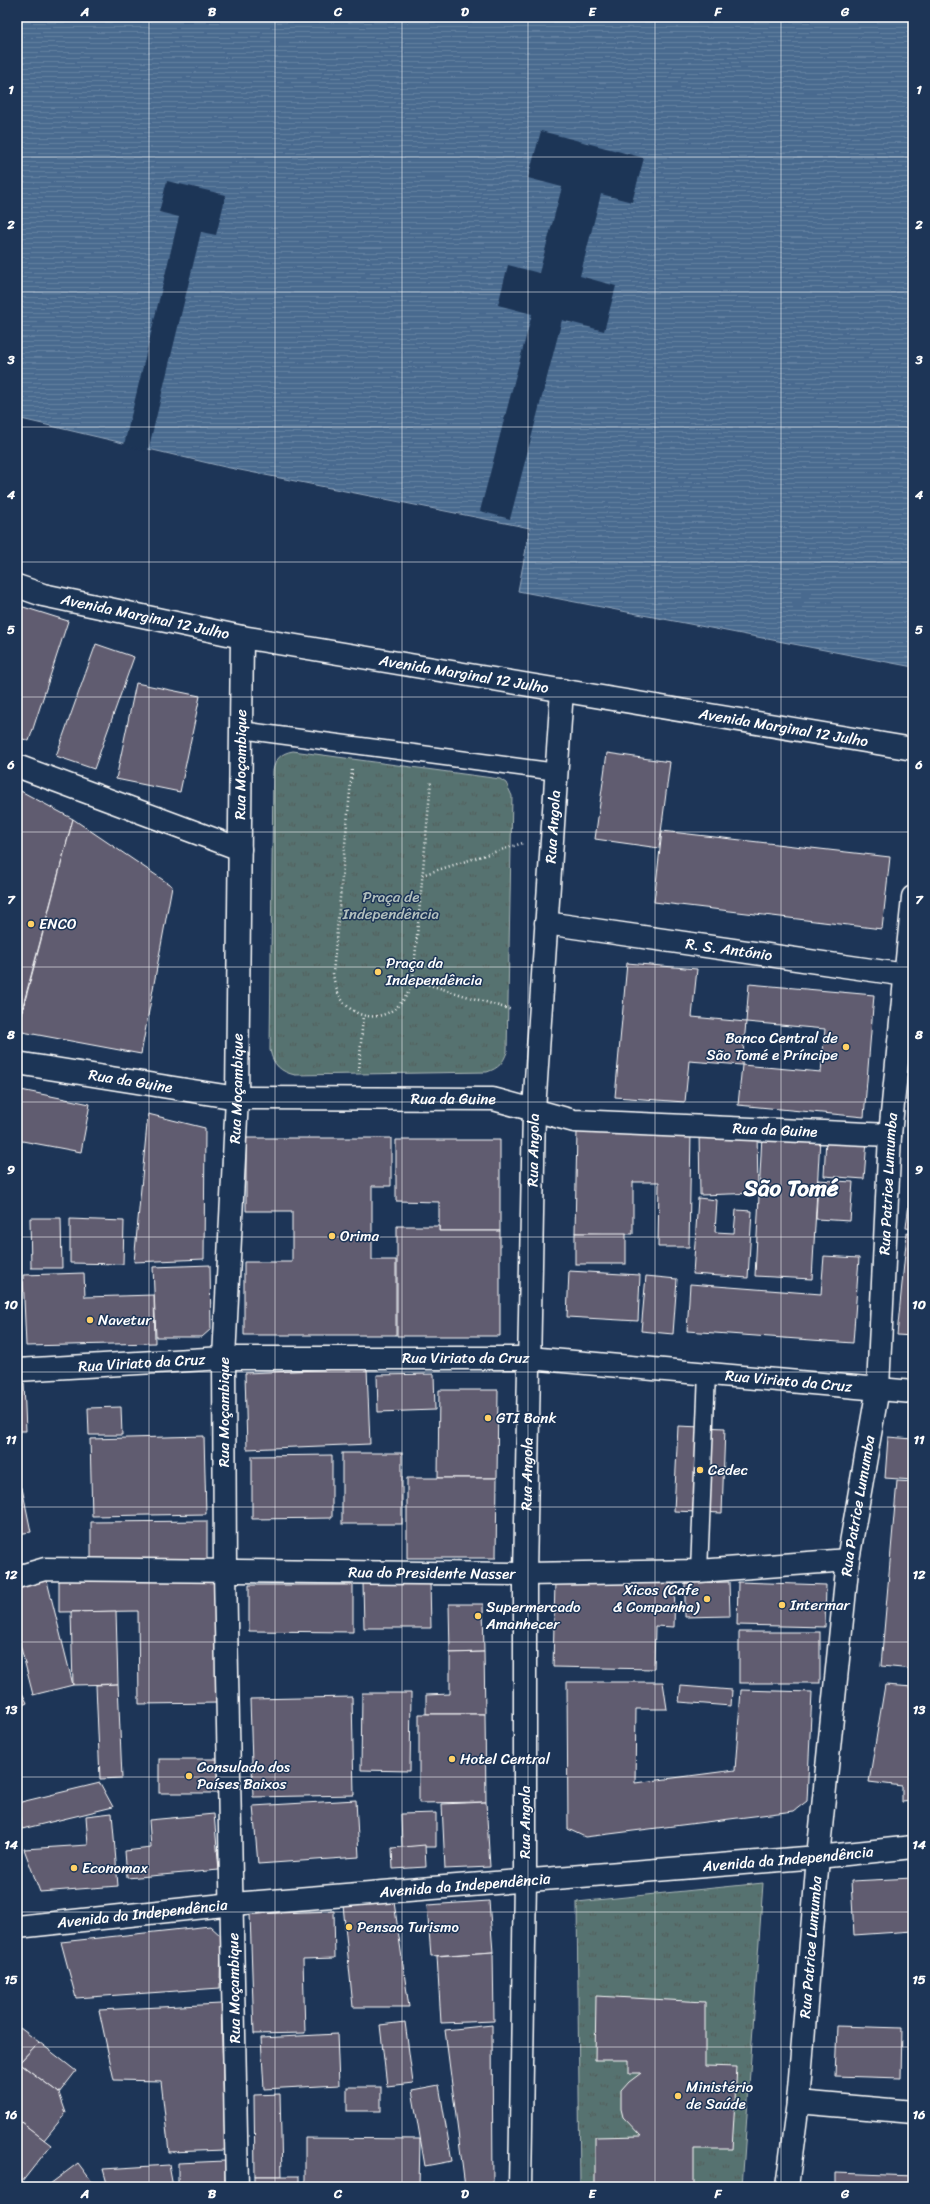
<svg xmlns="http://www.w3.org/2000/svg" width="930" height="2204" font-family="Sriracha,sans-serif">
	<defs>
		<pattern id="grass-tufts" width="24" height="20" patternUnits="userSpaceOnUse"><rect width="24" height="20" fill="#57726f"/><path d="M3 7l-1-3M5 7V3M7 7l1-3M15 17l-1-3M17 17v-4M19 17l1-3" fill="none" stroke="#505b5a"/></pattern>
		<pattern id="water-rules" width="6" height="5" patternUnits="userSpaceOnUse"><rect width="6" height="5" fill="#496b8f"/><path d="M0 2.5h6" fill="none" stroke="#6481a0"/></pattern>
	</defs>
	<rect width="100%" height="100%" fill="#1d3557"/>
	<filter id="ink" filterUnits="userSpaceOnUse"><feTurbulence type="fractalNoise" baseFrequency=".025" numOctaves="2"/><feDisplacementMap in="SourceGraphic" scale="8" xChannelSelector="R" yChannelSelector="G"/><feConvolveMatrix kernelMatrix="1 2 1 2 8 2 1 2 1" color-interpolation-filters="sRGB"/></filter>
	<g filter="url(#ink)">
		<g fill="url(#grass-tufts)" stroke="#abb8b7">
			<path d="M293 751 500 779 506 783 512 796 507 1052C503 1063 499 1068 487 1072L295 1075C281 1072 273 1065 270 1050L273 771C275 759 281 753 293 751Z"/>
			<polygon points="763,1883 742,2187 580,2187 577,1902"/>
		</g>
		<polygon fill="url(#water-rules)" stroke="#92a6bc" points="17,17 913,17 913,667 518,591 530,528 225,467 17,418"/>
		<g fill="#1d3557">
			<polygon points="541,131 644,158 632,202 601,194 580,276 616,286 604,331 562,320 510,519 480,511 532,314 498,305 508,265 539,273 562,187 528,178"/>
			<polygon points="167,181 226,195 216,235 201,232 148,451 124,445 179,217 159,212"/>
		</g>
		<g fill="#605c70" stroke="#fff">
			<polygon points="17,605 68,621 29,741 17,737"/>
			<polygon points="96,644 134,657 94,769 56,756"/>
			<polygon points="136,683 200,696 180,792 116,779"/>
			<polygon points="607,753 670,762 659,848 595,839"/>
			<polygon points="17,789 73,819 17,1028"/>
			<polygon points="73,819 172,886 141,1054 17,1031"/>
			<polygon points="662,831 890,857 882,929 654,902"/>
			<polygon points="627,963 697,969 692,1017 746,1022 742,1065 689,1061 685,1102 615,1097"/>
			<polygon points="749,984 874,995 864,1117 738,1105 742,1065 821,1072 825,1029 746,1022"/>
			<polygon points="21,1090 90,1104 81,1152 17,1140 17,1109"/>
			<polygon points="148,1114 205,1128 204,1259 134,1262"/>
			<polygon points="577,1130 691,1132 689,1247 658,1247 659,1182 633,1182 633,1234 575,1233"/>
			<polygon points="757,1131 758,1193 700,1195 699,1132"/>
			<polygon points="762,1135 820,1138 812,1279 755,1276"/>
			<polygon points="246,1138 391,1138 391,1186 372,1186 372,1260 396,1260 396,1335 244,1335 244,1262 292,1262 292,1211 246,1211"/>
			<polygon points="826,1138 867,1140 864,1179 824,1176"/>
			<polygon points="396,1140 500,1140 500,1231 439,1231 439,1202 396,1201"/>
			<polygon points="913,1169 913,1229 906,1228"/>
			<polygon points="818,1180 853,1182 850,1221 816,1219"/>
			<polygon points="698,1198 717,1200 715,1232 734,1233 736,1210 752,1211 748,1278 693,1274"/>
			<polygon points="17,1218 18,1218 17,1265"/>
			<polygon points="30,1218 61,1218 62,1268 31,1268"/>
			<polygon points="70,1219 124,1221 123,1264 70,1263"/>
			<polygon points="397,1226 439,1226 439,1231 500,1231 500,1336 397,1336"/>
			<rect x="575" y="1233" width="51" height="31"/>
			<polygon points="907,1233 913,1234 913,1336 897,1335"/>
			<polygon points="824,1256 859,1258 853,1343 687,1331 690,1284 821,1294"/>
			<polygon points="210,1265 211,1329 202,1337 156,1337 153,1267"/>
			<polygon points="569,1271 640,1275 638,1321 567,1317"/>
			<polygon points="84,1273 85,1297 154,1295 155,1343 26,1346 23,1275"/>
			<polygon points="646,1276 677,1279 673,1334 641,1331"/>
			<polygon points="367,1368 370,1444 247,1449 245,1373"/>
			<polygon points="434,1374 435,1410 378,1412 377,1375"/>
			<polygon points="24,1383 26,1431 17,1431 17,1384"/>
			<polygon points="439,1390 498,1390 497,1478 438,1478"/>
			<polygon points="121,1407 122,1435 89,1435 88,1408"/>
			<polygon points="678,1426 725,1428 722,1513 674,1511"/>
			<polygon points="204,1436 206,1514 92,1516 90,1439"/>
			<polygon points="888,1437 913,1439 913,1480 885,1478"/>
			<rect x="342" y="1453" width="60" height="71"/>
			<polygon points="332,1455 332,1518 252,1519 252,1456"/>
			<polygon points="407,1478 497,1478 496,1558 407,1558"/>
			<polygon points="897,1481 913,1482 913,1669 881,1666"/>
			<polygon points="22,1488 31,1532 17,1534 17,1489"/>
			<polygon points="207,1521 207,1559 91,1560 91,1522"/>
			<polygon points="46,1577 73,1685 33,1695 17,1632 17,1584"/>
			<polygon points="218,1577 220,1703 139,1704 138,1611 59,1612 59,1580"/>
			<polygon points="555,1581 675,1584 674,1627 655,1626 654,1669 553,1667"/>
			<polygon points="430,1582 431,1628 364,1628 363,1583"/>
			<polygon points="729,1582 730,1616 685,1617 685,1583"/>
			<polygon points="738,1582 826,1585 825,1627 737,1625"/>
			<polygon points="249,1585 353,1585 353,1632 249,1631"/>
			<polygon points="449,1604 483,1604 484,1652 450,1653"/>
			<polygon points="116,1611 118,1684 73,1685 71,1612"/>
			<rect x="739" y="1632" width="81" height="51"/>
			<polygon points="484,1652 485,1714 426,1714 426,1695 450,1694 450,1653"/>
			<polygon points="567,1682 663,1682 667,1709 636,1709 635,1783 735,1770 741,1690 812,1692 807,1801 794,1811 585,1837 568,1829"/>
			<polygon points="17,1683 27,1703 17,1708"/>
			<polygon points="118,1684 122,1778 100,1779 96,1685"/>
			<polygon points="885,1685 913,1687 913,1801 902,1802 902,1786 869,1782"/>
			<polygon points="681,1686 732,1690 731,1706 679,1702"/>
			<polygon points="362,1693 411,1693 410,1771 361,1770"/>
			<polygon points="352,1697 354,1795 253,1797 250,1699"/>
			<polygon points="419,1714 485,1714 486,1802 419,1803"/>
			<rect x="159" y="1759" width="61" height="34"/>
			<polygon points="100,1783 113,1807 22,1829 17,1803"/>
			<polygon points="356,1800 359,1857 258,1864 253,1806"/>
			<polygon points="486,1802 490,1867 445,1869 442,1804"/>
			<polygon points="112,1813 118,1886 40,1892 24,1849 88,1845 86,1816"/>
			<polygon points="436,1813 436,1847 402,1847 401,1814"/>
			<polygon points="214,1814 219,1870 127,1878 125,1851 151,1848 149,1820"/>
			<polygon points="425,1845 426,1867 393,1869 392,1848"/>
			<polygon points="913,1878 913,1931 854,1935 851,1881"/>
			<polygon points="489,1901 493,1952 431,1956 427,1905"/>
			<polygon points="394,1902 409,2007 353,2007 343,1905"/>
			<polygon points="334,1911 335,1958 303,1959 305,2033 254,2034 250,1914"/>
			<polygon points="210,1926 221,1936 220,1988 76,1998 61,1942"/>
			<polygon points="493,1952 494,2021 441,2023 437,1956"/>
			<polygon points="596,1996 705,2002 705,2066 737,2067 732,2149 694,2149 694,2187 595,2187 595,2137 641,2136 623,2117 621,2109 621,2091 629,2082 641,2073 629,2073 629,2060 595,2060"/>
			<polygon points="221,2004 225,2150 169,2152 161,2081 114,2080 99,2010"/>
			<polygon points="405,2022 413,2083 387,2086 380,2025"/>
			<polygon points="492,2025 493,2187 465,2187 445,2030"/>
			<polygon points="837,2026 902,2028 901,2078 835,2076"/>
			<polygon points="20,2028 39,2042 19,2063 17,2061 17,2032"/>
			<polygon points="337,2034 339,2085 264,2089 261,2038"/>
			<polygon points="39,2042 76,2071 59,2093 19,2063"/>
			<polygon points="19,2063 59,2093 66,2113 44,2140 17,2119 17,2065"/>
			<polygon points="439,2085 452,2161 425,2166 412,2090"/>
			<rect x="347" y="2087" width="34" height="24"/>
			<polygon points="280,2094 282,2176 255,2176 254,2095"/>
			<polygon points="17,2119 51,2145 18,2187 17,2187"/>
			<polygon points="305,2138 420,2139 419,2187 305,2187"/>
			<polygon points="225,2161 225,2187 178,2187 178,2163"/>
			<polygon points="78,2163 96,2187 46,2187"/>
			<polygon points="169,2165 173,2187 108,2187 103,2169"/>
			<polygon points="836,2173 913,2176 913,2187 836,2187"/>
			<rect x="255" y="2176" width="44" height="11"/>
		</g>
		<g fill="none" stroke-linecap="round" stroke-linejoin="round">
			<defs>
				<g id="lane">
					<polyline points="241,730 557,772"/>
					<polyline points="699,1571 707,1373"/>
				</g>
				<g id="street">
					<polyline points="17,766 240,849"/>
					<path id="s1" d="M546 923 913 976"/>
					<path id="s2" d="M17 1063 237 1098 493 1099 574 1121 890 1135"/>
					<path id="s3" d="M17 1370 224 1358H529L913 1392"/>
					<path id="s4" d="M17 1577 45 1569 525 1574 699 1571 848 1560"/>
					<polyline points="798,2102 913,2112"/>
					<path id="s5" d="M237 2187 225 1571 224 1358 237 1098 242 637"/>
					<path id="s6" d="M520 2187 525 1881V1574L534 1110 562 690"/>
					<path id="s7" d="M787 2187 798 2102 818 1857 848 1560 878 1388 890 1135 913 897"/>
				</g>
				<g id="secondary">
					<path id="s8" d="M17 586 43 595 242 637 913 749"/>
					<path id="s9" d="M17 1927 233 1904 818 1857 913 1847"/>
				</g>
			</defs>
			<use href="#lane" stroke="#fff" stroke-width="19"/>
			<use href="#street" stroke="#fff" stroke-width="25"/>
			<use href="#secondary" stroke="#fff" stroke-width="25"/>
			<g stroke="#fff" stroke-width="2.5" stroke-dasharray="1 3" stroke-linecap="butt">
				<path d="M352 770 333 973C338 1027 398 1032 413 980L431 781"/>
				<polyline points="422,875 523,843"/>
				<polyline points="413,980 512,1010"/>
				<polyline points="359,1071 363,1015"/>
			</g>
			<use href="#lane" stroke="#1d3557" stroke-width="16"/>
			<use href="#street" stroke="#1d3557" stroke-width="22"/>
			<use href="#secondary" stroke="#1d3557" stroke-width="22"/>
		</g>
	</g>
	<path fill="none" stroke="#fff" stroke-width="1" stroke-opacity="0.55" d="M149 17V2187M275 17V2187M402 17V2187M528 17V2187M655 17V2187M781 17V2187M17 157H913M17 292H913M17 427H913M17 562H913M17 697H913M17 832H913M17 967H913M17 1102H913M17 1237H913M17 1372H913M17 1507H913M17 1642H913M17 1777H913M17 1912H913M17 2047H913"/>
	<g fill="#ffd166" stroke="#1d3557" stroke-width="1.5">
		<circle cx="31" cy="924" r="4"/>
		<circle cx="378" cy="972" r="4"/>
		<circle cx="846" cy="1047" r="4"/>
		<circle cx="332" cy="1236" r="4"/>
		<circle cx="90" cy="1320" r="4"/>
		<circle cx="488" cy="1418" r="4"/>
		<circle cx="700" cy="1470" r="4"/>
		<circle cx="707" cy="1599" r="4"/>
		<circle cx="782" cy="1605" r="4"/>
		<circle cx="478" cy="1616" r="4"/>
		<circle cx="452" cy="1759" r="4"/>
		<circle cx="189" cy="1776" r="4"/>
		<circle cx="74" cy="1868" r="4"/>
		<circle cx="349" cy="1927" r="4"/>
		<circle cx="678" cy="2096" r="4"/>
	</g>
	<g text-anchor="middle" stroke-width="3" stroke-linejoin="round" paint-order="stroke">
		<g font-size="15" fill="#fff" stroke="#1d3557">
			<text dy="5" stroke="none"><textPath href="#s8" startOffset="132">Avenida Marginal 12 Julho</textPath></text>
			<text dy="5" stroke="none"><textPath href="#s8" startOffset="456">Avenida Marginal 12 Julho</textPath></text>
			<text dy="5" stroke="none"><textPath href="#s8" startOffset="780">Avenida Marginal 12 Julho</textPath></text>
			<text dy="5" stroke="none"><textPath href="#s5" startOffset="1423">Rua Moçambique</textPath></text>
			<text dy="5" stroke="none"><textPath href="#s6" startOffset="1361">Rua Angola</textPath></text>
			<text dy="5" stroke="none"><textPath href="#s1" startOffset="185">R. S. António</textPath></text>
			<text dy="5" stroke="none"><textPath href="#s2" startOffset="115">Rua da Guine</textPath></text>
			<text dy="5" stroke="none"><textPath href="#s5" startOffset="1099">Rua Moçambique</textPath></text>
			<text dy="5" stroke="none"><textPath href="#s2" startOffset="439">Rua da Guine</textPath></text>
			<text dy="5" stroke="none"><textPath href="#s2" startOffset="764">Rua da Guine</textPath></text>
			<text dy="5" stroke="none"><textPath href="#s6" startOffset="1037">Rua Angola</textPath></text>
			<text dy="5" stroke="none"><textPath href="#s7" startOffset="1009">Rua Patrice Lumumba</textPath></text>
			<text dy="5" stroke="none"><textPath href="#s3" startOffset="449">Rua Viriato da Cruz</textPath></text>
			<text dy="5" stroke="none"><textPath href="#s3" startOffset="125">Rua Viriato da Cruz</textPath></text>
			<text dy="5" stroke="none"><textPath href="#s3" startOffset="773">Rua Viriato da Cruz</textPath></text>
			<text transform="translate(224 1412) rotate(-90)" y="5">Rua Moçambique</text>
			<text dy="5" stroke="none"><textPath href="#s6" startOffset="713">Rua Angola</textPath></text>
			<text dy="5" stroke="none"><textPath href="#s7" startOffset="685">Rua Patrice Lumumba</textPath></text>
			<text dy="5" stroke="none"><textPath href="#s4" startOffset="416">Rua do Presidente Nasser</textPath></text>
			<text transform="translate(525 1822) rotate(-90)" y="5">Rua Angola</text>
			<text dy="5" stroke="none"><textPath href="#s9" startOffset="774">Avenida da Independência</textPath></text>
			<text dy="5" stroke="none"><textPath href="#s9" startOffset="450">Avenida da Independência</textPath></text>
			<text dy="5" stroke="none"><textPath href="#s9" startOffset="126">Avenida da Independência</textPath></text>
			<text dy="5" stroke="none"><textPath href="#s7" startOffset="241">Rua Patrice Lumumba</textPath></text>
			<text transform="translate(234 1988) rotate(-91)" y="5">Rua Moçambique</text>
		</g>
		<g font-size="15" fill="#b3c0be" stroke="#1d3557">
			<text x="391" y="902">Praça de<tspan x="391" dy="17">Independência</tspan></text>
		</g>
		<g font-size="15" fill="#fff" stroke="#1d3557" text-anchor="start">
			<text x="39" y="929">ENCO</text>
			<text x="386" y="968">Praça da<tspan x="386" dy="17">Independência</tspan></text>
			<text x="838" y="1043" text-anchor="end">Banco Central de<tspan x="838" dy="17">São Tomé e Príncipe</tspan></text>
			<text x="340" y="1241">Orima</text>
			<text x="98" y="1325">Navetur</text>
			<text x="496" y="1423">GTI Bank</text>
			<text x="708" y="1475">Cedec</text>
			<text x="699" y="1595" text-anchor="end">Xicos (Cafe<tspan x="699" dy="17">&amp; Companha)</tspan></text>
			<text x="790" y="1610">Intermar</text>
			<text x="486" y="1612">Supermercado<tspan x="486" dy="17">Amanhecer</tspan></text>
			<text x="460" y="1764">Hotel Central</text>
			<text x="197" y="1772">Consulado dos<tspan x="197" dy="17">Países Baixos</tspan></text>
			<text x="82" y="1873">Economax</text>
			<text x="357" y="1932">Pensao Turismo</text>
			<text x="686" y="2092">Ministério<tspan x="686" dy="17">de Saúde</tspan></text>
		</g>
		<g font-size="23" font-weight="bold" fill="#fff" stroke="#1d3557">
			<text x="791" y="1196">São Tomé</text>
		</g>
	</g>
	<rect width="930" height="2204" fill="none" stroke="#1d3557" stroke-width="44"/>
	<rect x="22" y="22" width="886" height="2160" fill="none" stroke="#fff" stroke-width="1.5"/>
	<g font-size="13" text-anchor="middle" font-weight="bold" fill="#fff">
		<text x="85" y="16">A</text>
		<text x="212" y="16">B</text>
		<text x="338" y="16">C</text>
		<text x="465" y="16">D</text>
		<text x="592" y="16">E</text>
		<text x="718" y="16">F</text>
		<text x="845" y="16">G</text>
		<text x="11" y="94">1</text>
		<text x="919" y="94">1</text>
		<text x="11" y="229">2</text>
		<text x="919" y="229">2</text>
		<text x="11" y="364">3</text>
		<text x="919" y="364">3</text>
		<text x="11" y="499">4</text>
		<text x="919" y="499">4</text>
		<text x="11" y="634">5</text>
		<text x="919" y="634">5</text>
		<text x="11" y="769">6</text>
		<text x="919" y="769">6</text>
		<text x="11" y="904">7</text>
		<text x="919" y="904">7</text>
		<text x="11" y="1039">8</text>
		<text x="919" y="1039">8</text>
		<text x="11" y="1174">9</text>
		<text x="919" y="1174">9</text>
		<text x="11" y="1309">10</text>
		<text x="919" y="1309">10</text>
		<text x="11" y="1444">11</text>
		<text x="919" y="1444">11</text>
		<text x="11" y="1579">12</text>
		<text x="919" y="1579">12</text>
		<text x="11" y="1714">13</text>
		<text x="919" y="1714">13</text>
		<text x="11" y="1849">14</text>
		<text x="919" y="1849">14</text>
		<text x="11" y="1984">15</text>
		<text x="919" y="1984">15</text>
		<text x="11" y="2119">16</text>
		<text x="919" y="2119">16</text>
		<text x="85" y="2198">A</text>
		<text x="212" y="2198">B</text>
		<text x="338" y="2198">C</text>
		<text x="465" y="2198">D</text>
		<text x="592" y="2198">E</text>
		<text x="718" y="2198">F</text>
		<text x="845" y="2198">G</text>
	</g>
</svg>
